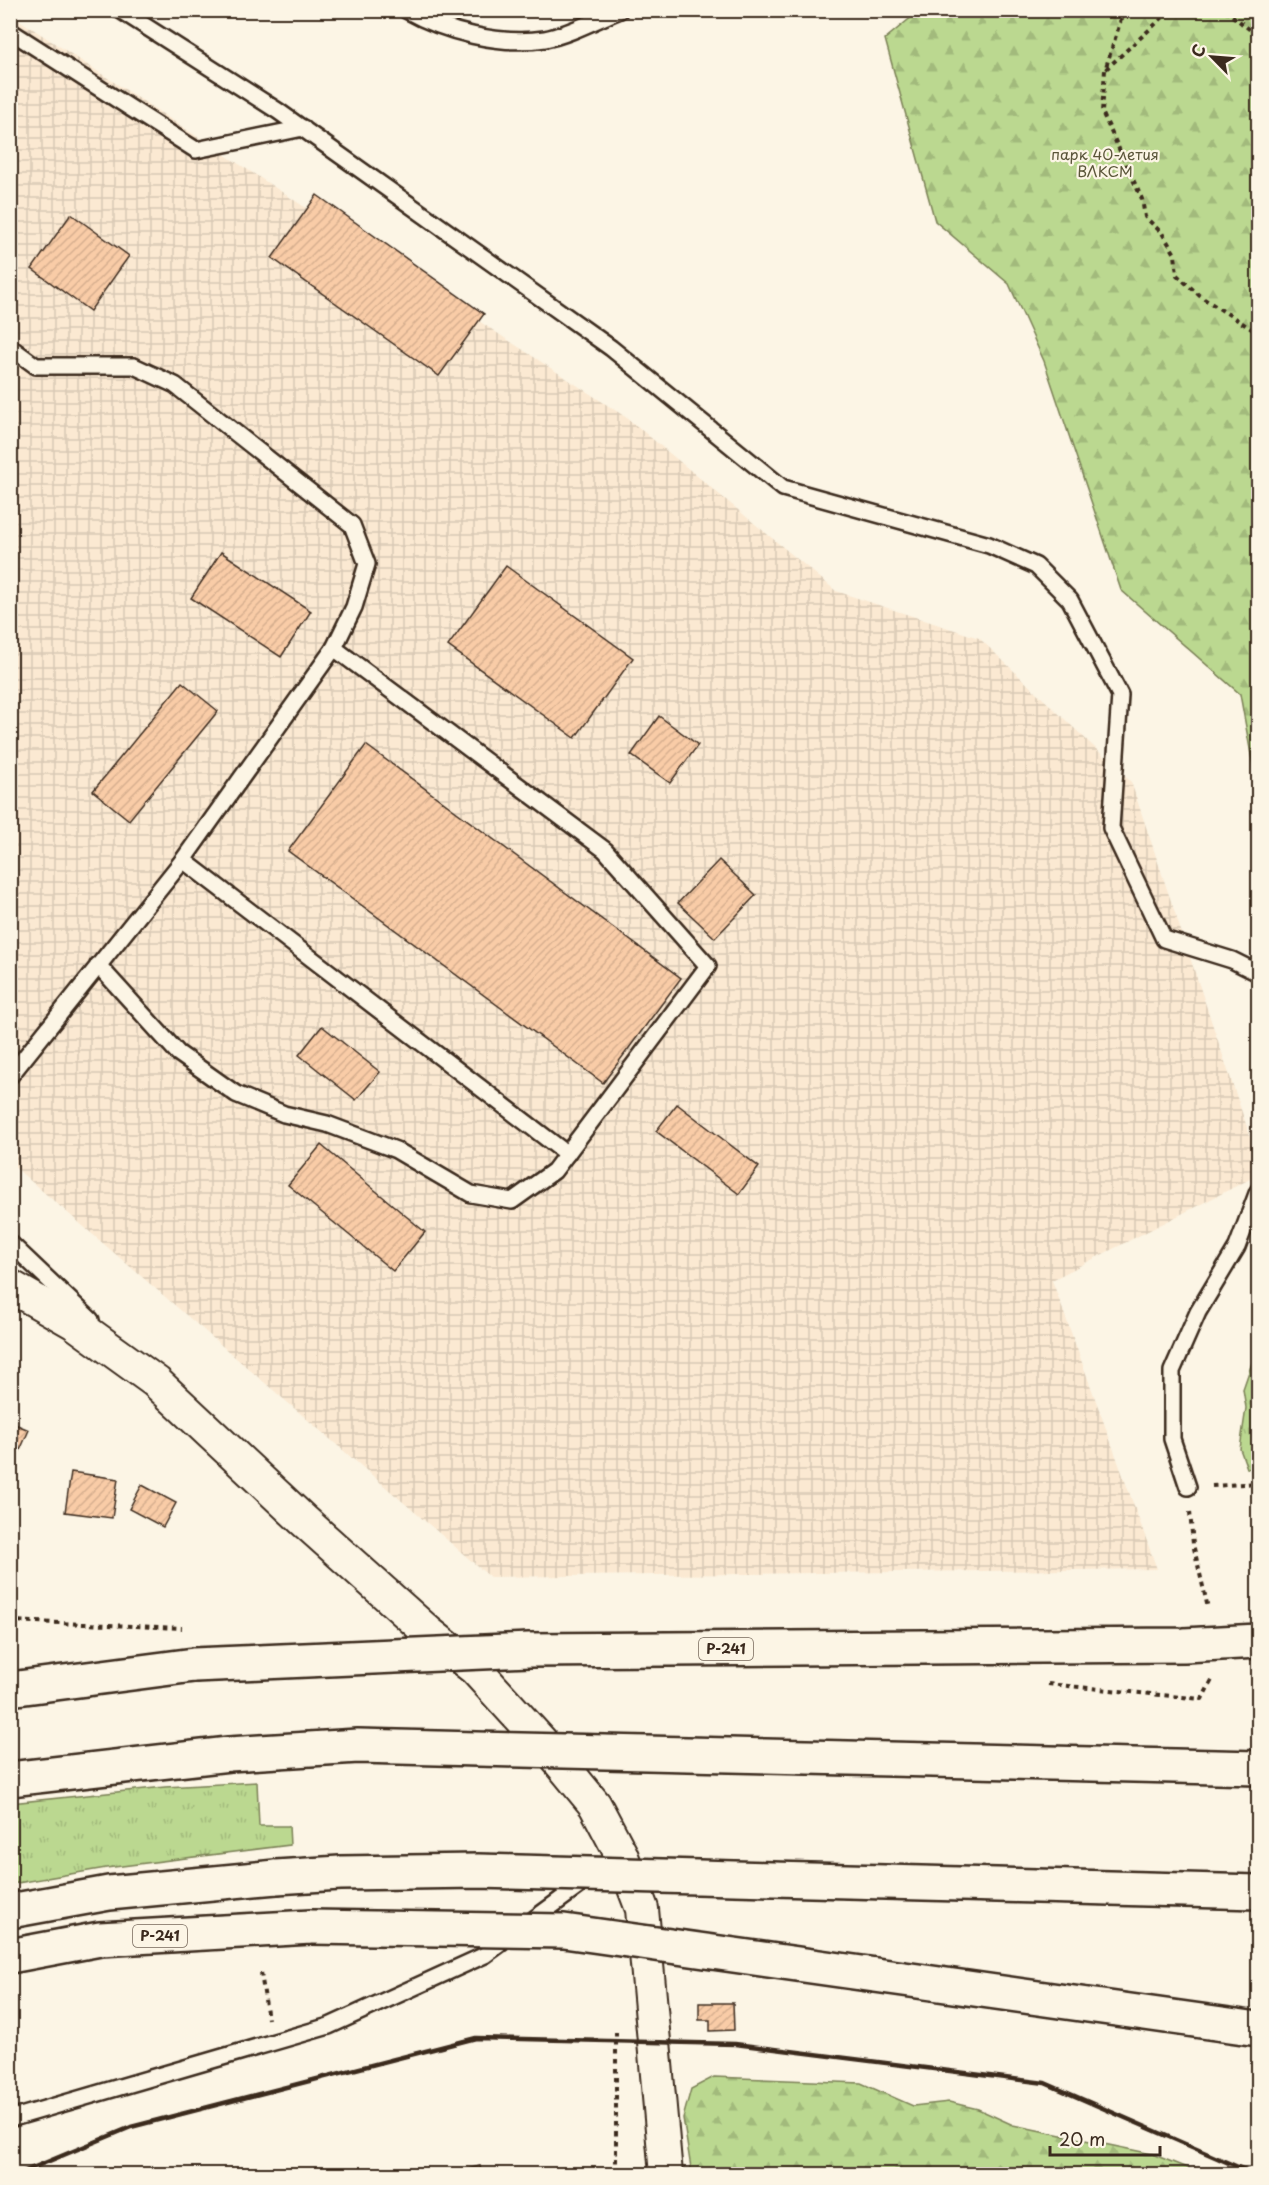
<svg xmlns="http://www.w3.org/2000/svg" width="1269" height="2185" font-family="'Playpen Sans',sans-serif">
	<defs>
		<pattern id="industrial-grid" width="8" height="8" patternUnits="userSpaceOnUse" patternTransform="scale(1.5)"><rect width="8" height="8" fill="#fbe9d2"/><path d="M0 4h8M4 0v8" fill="none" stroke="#d8c8b4"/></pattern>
		<pattern id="grass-tufts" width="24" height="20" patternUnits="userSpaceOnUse" patternTransform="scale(1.5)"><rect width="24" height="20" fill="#bbd890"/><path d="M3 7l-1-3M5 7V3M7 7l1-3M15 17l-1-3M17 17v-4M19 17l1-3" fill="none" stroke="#a2ba7c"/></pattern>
		<pattern id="forest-firs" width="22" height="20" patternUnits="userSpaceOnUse" patternTransform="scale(1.5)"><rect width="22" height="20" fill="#bbd890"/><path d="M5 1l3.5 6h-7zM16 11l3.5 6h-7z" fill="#a2ba7c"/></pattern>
		<pattern id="building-hatch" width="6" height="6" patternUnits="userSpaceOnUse" patternTransform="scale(1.5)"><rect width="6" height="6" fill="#f9cca7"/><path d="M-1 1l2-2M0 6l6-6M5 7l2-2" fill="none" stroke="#d6af8f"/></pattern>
	</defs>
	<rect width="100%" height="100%" fill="#fcf5e5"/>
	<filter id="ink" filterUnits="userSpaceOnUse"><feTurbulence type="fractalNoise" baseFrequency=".0167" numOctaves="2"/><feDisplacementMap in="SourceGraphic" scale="12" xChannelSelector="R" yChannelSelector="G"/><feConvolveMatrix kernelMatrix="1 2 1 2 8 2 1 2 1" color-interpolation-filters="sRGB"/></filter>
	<g filter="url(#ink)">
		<polygon fill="url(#industrial-grid)" points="10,14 627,418 836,591 979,638 1131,782 1258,1160 1258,1175 1052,1280 1157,1569 490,1577 11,1164"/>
		<g fill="url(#grass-tufts)" stroke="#7b8157" stroke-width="1.5">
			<polygon points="1258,1356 1258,1470 1247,1468 1240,1449 1246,1408 1243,1389 1252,1363"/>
			<polygon points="257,1782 259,1826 289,1826 290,1845 106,1868 11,1884 11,1803 165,1787"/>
		</g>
		<g fill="url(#forest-firs)" stroke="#7b8157" stroke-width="1.5">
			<polygon points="919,11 1258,11 1258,793 1240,694 1121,590 1044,361 1009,284 935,221 885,39"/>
			<polygon points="714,2077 861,2083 913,2106 949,2102 978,2109 1013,2125 1152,2154 1202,2174 692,2174 683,2118 691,2089"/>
		</g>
		<g fill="url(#building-hatch)" stroke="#3b2a1e" stroke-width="1.5">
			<polygon points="317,195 484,314 439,376 272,258"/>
			<polygon points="71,214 129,256 90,311 32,269"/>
			<polygon points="221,552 311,611 281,657 191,598"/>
			<polygon points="506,566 633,658 575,738 448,646"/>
			<polygon points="182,682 218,711 129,820 93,791"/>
			<polygon points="659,716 698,745 670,783 631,755"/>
			<polygon points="366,745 681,978 603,1083 288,851"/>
			<polygon points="719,860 756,895 715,938 678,903"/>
			<polygon points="322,1026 380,1072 356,1100 299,1055"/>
			<polygon points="677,1104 759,1167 739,1194 656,1131"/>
			<polygon points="321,1145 425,1232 393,1271 288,1185"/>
			<polygon points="10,1422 29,1430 10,1473"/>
			<polygon points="71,1472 118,1479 112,1518 65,1512"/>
			<polygon points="142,1485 176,1503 163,1527 129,1509"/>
			<polygon points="699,2003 733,2003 734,2030 710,2031 710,2020 699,2020"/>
			<polygon points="480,2166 482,2174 447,2174"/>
		</g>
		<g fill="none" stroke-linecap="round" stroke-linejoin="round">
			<defs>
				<g id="service">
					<polyline points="120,10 278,111 611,348 783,488 989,545 1036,566 1070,600 1120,695 1111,828 1164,939 1232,960 1258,973"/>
					<path d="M406 10C445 32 500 46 545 39 568 35 598 19 620 10"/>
					<polyline points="10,31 196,150 303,128"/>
					<polyline points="10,347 36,366 134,366 175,385 352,525 367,564 354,607 334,648"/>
					<polyline points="183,860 567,1154"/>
					<polyline points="10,1076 183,860 334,648 605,850 708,966 554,1171 512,1201 471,1194 396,1150 327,1124 284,1114 236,1094 178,1053 98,965"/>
					<polyline points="10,1243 91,1320"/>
					<polyline points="1188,1487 1172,1439 1172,1371 1198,1312 1237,1247 1258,1191"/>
					<polyline points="10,2119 329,2026 485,1955 590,1878"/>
				</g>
				<polyline id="minor" points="10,1286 73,1322 156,1382 302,1519 428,1632 475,1669 558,1760 595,1805 621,1854 642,1909 666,2174"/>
				<g id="secondary">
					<polyline points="10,1779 229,1754"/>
					<polyline points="10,1911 109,1893 276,1877"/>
				</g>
				<g id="trunk">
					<polyline points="10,1689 194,1665"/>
					<polyline points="10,1956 100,1939 311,1927"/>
				</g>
			</defs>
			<use href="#service" stroke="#3b2a1e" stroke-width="20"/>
			<use href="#minor" stroke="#3b2a1e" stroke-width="36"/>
			<use href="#secondary" stroke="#3b2a1e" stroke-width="38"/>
			<use href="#trunk" stroke="#3b2a1e" stroke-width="38"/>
			<g stroke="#3b2a1e" stroke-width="4" stroke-dasharray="4.5 4.5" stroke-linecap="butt">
				<polyline points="1124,10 1105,70 1102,112 1142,199 1145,217 1162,233 1175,254 1177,275 1201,297 1258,333"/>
				<polyline points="1225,10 1258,36"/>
				<polyline points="1106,69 1171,10"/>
				<polyline points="1212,1486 1258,1483"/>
				<polyline points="10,1498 17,1497"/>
				<polyline points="1190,1512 1193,1544 1208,1608"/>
				<polyline points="10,1621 182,1628"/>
				<polyline points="1048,1684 1202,1699 1213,1678"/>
				<polyline points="261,1973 268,2019"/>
				<polyline points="616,2032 616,2174"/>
			</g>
			<use href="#service" stroke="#fcf5e5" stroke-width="15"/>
			<use href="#minor" stroke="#fcf5e5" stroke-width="32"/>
			<use href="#secondary" stroke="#fcf5e5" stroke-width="33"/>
			<use href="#trunk" stroke="#fcf5e5" stroke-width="33"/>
			<polyline stroke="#3b2a1e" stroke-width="4.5" points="18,2174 131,2127 476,2038 735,2044 1045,2083 1254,2174"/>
			<defs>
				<g id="secondary-bridge">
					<polyline points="229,1754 358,1746 1258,1768"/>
					<polyline points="276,1877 340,1873 478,1871 1258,1892"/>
				</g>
				<g id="trunk-bridge">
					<polyline points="194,1665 529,1650 1184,1645 1258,1641"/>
					<polyline points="311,1927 564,1931 1258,2029"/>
				</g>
			</defs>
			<use href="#secondary-bridge" stroke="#3b2a1e" stroke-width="38" stroke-linecap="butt"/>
			<use href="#trunk-bridge" stroke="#3b2a1e" stroke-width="38" stroke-linecap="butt"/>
			<use href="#secondary-bridge" stroke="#fcf5e5" stroke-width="33"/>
			<use href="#trunk-bridge" stroke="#fcf5e5" stroke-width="33"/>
		</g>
	</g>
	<g text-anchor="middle" stroke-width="4.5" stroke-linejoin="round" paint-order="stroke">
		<g fill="#fcf5e5" stroke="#75675a" stroke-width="1.5">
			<rect x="699" y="1638" width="54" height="22" rx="4.5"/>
			<rect x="133" y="1925" width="54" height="22" rx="4.5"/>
		</g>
		<g font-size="14" font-weight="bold" fill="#3b2a1e">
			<text x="726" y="1654">Р-241</text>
			<text x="160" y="1941">Р-241</text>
		</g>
		<g font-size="15" fill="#5b563a" stroke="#fcf5e5">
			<text x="1105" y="160">парк 40-летия<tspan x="1105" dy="17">ВЛКСМ</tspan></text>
		</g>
	</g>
	<rect width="1269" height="2185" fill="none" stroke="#fcf5e5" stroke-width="36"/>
	<rect x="18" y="18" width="1233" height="2149" fill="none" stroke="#3b2a1e" stroke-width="2" filter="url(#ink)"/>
	<g transform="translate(1212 57) rotate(295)" stroke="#fcf5e5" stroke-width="4.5" paint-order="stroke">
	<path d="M0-4.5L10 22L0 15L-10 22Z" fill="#3b2a1e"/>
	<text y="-9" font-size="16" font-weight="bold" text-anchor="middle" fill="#3b2a1e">С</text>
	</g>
	<path d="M1050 2146v9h110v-9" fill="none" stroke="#3b2a1e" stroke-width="3"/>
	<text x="1059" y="2146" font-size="18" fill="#3b2a1e" stroke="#fcf5e5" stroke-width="4.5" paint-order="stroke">20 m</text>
</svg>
